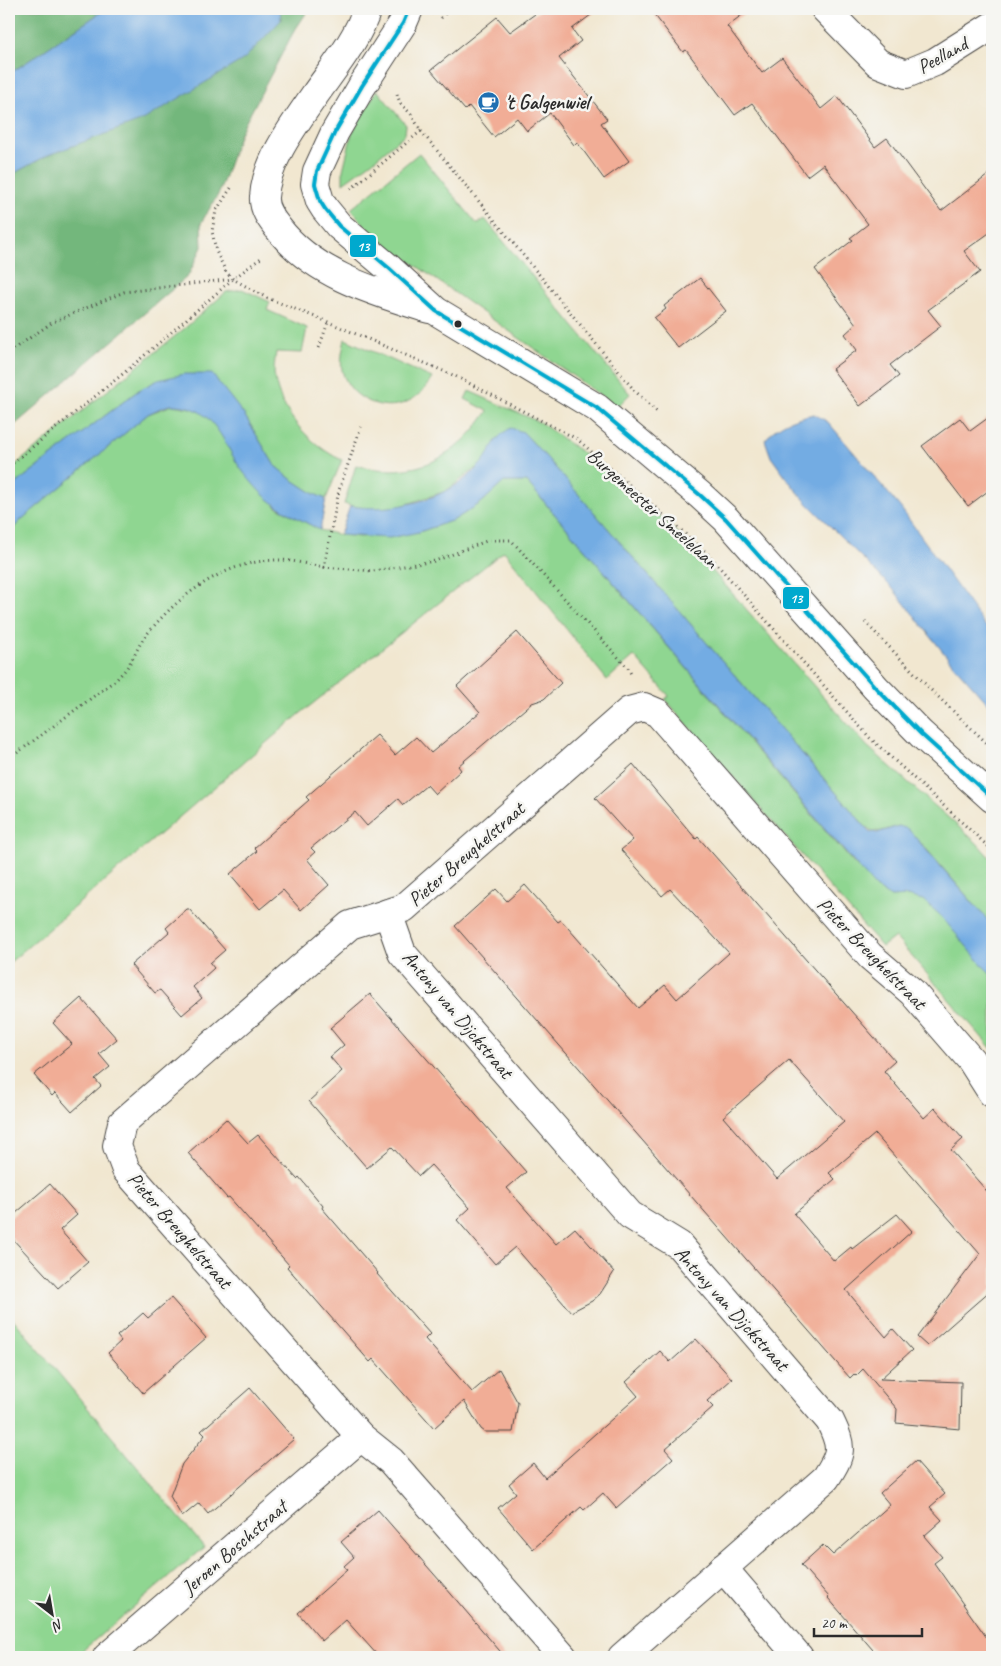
<svg xmlns="http://www.w3.org/2000/svg" width="1001" height="1666" font-family="Caveat,sans-serif">
	<rect width="100%" height="100%" fill="#f6f6f2"/>
	<filter id="ink" filterUnits="userSpaceOnUse"><feTurbulence type="fractalNoise" baseFrequency=".02" numOctaves="2"/><feDisplacementMap in="SourceGraphic" scale="10" xChannelSelector="R" yChannelSelector="G"/><feConvolveMatrix kernelMatrix="1 2 1 2 8 2 1 2 1" color-interpolation-filters="sRGB"/></filter>
	<filter id="wash" filterUnits="userSpaceOnUse"><feTurbulence type="fractalNoise" baseFrequency=".0096" numOctaves="4" result="noise"/><feDisplacementMap in="SourceGraphic" scale="20" xChannelSelector="R" yChannelSelector="G"/><feGaussianBlur stdDeviation="1.12" result="paint"/><feColorMatrix in="noise" values="0 0 0 0 0 0 0 0 0 0 0 0 0 0 0 0 0 1.4 0 .05"/><feComposite in="paint" operator="in"/></filter>
	<g filter="url(#wash)">
		<rect width="100%" height="100%" fill="#f1e7d0"/>
		<g fill="#8fd691" stroke="#5d805e">
			<polygon points="377,90 406,125 405,134 372,162 343,183 343,170 352,133"/>
			<polygon points="419,153 477,224 485,219 630,394 617,407 374,236 351,209"/>
			<path d="M242 289 270 302 267 310 307 328 302 353 276 352C275 360 273 371 275 379 281 413 311 446 342 460L326 499 314 494 291 479 275 466 245 416 212 375 139 390 28 474 9 490V470L185 328 226 292Z"/>
			<path d="M345 339 432 378C427 386 422 393 414 398 388 416 349 401 342 370 340 359 343 349 345 339Z"/>
			<path d="M469 391 541 423 602 467 651 508 687 542 867 746 976 842 992 860V925L922 844 899 826C885 829 876 837 864 825L548 459 523 432 446 491 395 508 367 509 344 504 356 465C414 480 455 460 488 411L465 399Z"/>
			<path d="M172 405 197 409 209 418 223 436 238 464 277 507 320 530 340 535 360 537 419 532 454 520 481 503 504 482H527L855 865 891 897C901 896 912 895 922 899 937 906 979 961 992 976V1049L895 937 882 947 665 699 669 696 634 656 607 680 504 551 301 713 9 963V533L21 520 148 414Z"/>
			<polygon points="9,1314 204,1547 75,1657 9,1657"/>
		</g>
		<g fill="#73b77b" stroke="#4f7153">
			<polygon points="9,9 106,9 9,74"/>
			<polygon points="280,9 309,9 293,33 240,133 219,193 201,223 202,247 188,276 9,430 9,176 48,155 281,20"/>
		</g>
		<g fill="#73ace3" stroke="#4f6c87">
			<polygon points="106,9 280,9 281,20 244,59 143,120 48,155 9,176 9,74"/>
			<path d="M184 374H212L245 416 275 466 291 479 314 494 326 499 320 530C296 517 271 506 254 485 248 478 242 471 237 463 221 437 211 405 173 405 165 405 155 411 148 414L21 520 9 533V490L28 474 139 390 158 380Z"/>
			<path d="M814 414 828 422 900 507 992 635V708L951 662 893 589 808 504 787 479 771 457 765 440C780 422 792 419 814 414Z"/>
			<path d="M511 428 523 432 548 459 869 831 877 833 899 826 908 829 992 925V976L939 914 923 900 907 896 891 897 876 888 527 482H504L481 503 454 520 419 532 389 538 340 535 350 506C393 513 449 500 480 465 493 451 491 439 511 428Z"/>
		</g>
		<g id="blocks">
			<g fill="#f1ad96" fill-rule="evenodd">
				<polygon points="542,9 599,9 572,29 581,41 559,58 607,119 601,123 629,161 604,179 577,142 574,145 550,113 527,131 517,118 494,137 469,106 465,110 431,70 497,17 510,32"/>
				<polygon points="650,9 750,9 727,26 762,73 782,58 821,109 837,96 875,147 887,138 941,211 992,172 992,231 964,251 980,272 928,310 941,326 890,365 899,376 860,406 832,369 857,350 845,334 856,324 815,269 853,240 850,238 868,224 823,164 807,176 752,103 735,115 686,50 683,52"/>
				<polygon points="700,278 726,311 678,348 654,318 666,309 664,306"/>
				<polygon points="992,415 992,488 968,506 922,446 960,418 970,431"/>
				<polygon points="517,632 561,683 544,699 532,703 458,766 461,770 435,794 427,785 403,805 398,799 367,826 355,812 311,848 315,852 307,859 329,885 301,910 283,890 260,909 230,874 257,851 254,848 309,800 306,797 377,735 395,755 416,737 431,753 480,712 457,686"/>
				<path d="M633 764 696 839 698 837 895 1061 884 1071 924 1118 935 1108 963 1139 951 1150 992 1197V1289L927 1346 917 1337 980 1254 875 1134 829 1173 835 1179 794 1214 834 1261 851 1247 852 1249 897 1214 912 1231 846 1290 886 1337 893 1329 912 1350 880 1379 961 1382 960 1429 896 1423 897 1409 863 1369 856 1376 854 1374 850 1378 455 926 496 889 507 901 525 885 558 922 561 920 638 1008 665 985 677 999 729 953 670 889 662 896 621 850 633 840 595 798ZM789 1060 844 1122 777 1179 723 1117Z"/>
				<polygon points="187,909 189,909 225,950 210,963 214,968 193,987 202,998 182,1015 160,990 155,993 131,965 169,932 166,928"/>
				<polygon points="370,994 526,1172 507,1188 556,1244 575,1228 614,1272 600,1294 592,1301 571,1312 515,1247 495,1264 457,1220 470,1208 431,1165 419,1176 392,1147 367,1168 309,1101 342,1071 330,1057 344,1045 330,1028"/>
				<polygon points="81,998 117,1039 99,1054 110,1067 95,1079 101,1086 72,1112 55,1093 52,1096 34,1075 72,1044 53,1023"/>
				<polygon points="226,1119 248,1143 258,1135 297,1179 299,1177 323,1206 322,1208 378,1273 377,1274 430,1334 425,1339 472,1392 499,1369 518,1403 513,1432 485,1432 481,1429 464,1401 434,1428 373,1359 370,1362 287,1267 289,1265 229,1197 227,1198 188,1153"/>
				<polygon points="50,1184 77,1215 60,1230 88,1262 58,1288 9,1235 9,1219"/>
				<polygon points="171,1298 206,1338 143,1393 108,1353 121,1341 117,1336 143,1313 148,1318"/>
				<polygon points="696,1339 732,1379 707,1401 713,1407 665,1449 673,1458 616,1508 603,1493 584,1510 581,1507 533,1549 498,1508 516,1493 509,1484 533,1463 545,1478 638,1396 626,1382 660,1351 670,1362"/>
				<polygon points="250,1388 294,1439 208,1514 199,1503 182,1517 170,1496 182,1464 205,1435 201,1431"/>
				<polygon points="916,1461 945,1494 930,1507 942,1520 924,1536 942,1557 934,1563 992,1645 992,1657 879,1657 828,1598 829,1597 801,1565 823,1545 833,1555 890,1505 880,1493"/>
				<polygon points="378,1510 440,1581 505,1657 379,1657 346,1620 322,1641 298,1613 347,1570 344,1566 354,1557 341,1542"/>
			</g>
		</g>
	</g>
	<g filter="url(#ink)">
		<use href="#blocks" fill-opacity="0" stroke="#494744" stroke-width="1"/>
		<g fill="none" stroke-linecap="round" stroke-linejoin="round">
			<defs>
				<g id="street">
					<polyline points="825,9 878,63 906,74 935,62 992,26"/>
					<path d="M388 913 402 953 630 1215 679 1245 830 1421C843 1448 842 1453 826 1478L622 1657"/>
					<polyline points="723,1568 799,1657"/>
					<polyline points="107,1657 361,1437"/>
					<polyline points="563,1657 391,1461 361,1437 126,1170 117,1146 122,1123 350,925 404,908 629,711 644,707 658,713 870,956 912,992 971,1060 992,1093"/>
				</g>
				<g id="secondary">
					<path d="M367 9C358 39 332 70 314 96 294 125 266 162 264 197 263 209 271 219 278 228 314 275 375 292 429 309"/>
					<polyline points="409,9 403,23 362,86 335,132 317,171 315,184 320,201 325,209 339,226 390,269 436,311 597,408 700,495 726,519 876,688 921,734 992,798"/>
				</g>
			</defs>
			<use href="#street" stroke="#494744" stroke-width="30"/>
			<use href="#secondary" stroke="#494744" stroke-width="30"/>
			<g stroke="#494744" stroke-width="3" stroke-dasharray="1 4" stroke-linecap="butt">
				<polyline points="441,18 449,9"/>
				<polyline points="397,94 400,103 411,114 421,131 634,390 658,413"/>
				<polyline points="231,188 216,211 212,231 216,251 226,272 233,279 267,298 328,322 455,376 577,439 707,553 870,738 992,850"/>
				<polyline points="351,189 421,131"/>
				<polyline points="319,348 328,322"/>
				<polyline points="9,352 53,322 124,292 233,279"/>
				<polyline points="9,466 124,373 233,279 261,258"/>
				<polyline points="324,567 373,571 435,561 489,540 511,540 628,668 632,676"/>
				<polyline points="865,622 931,690 992,748"/>
				<path d="M9 759 117 679C121 674 126 670 129 664 135 656 138 646 144 638 176 597 224 560 279 560 293 560 310 565 324 567L339 490 362 424"/>
			</g>
			<use href="#street" stroke="#fff" stroke-width="28"/>
			<use href="#secondary" stroke="#fff" stroke-width="28"/>
			<defs>
				<polyline id="bus-1" points="409,9 403,23 362,86 335,132 317,171 315,184 320,201 325,209 339,226 390,269 436,311 597,408 700,495 726,519 876,688 921,734 992,798"/>
			</defs>
			<use href="#bus-1" stroke="#f6f6f2" stroke-width="8"/>
			<use href="#bus-1" stroke="#00a9ce" stroke-width="4"/>
		</g>
	</g>
	<defs>
		<symbol id="cafe-disc" viewBox="-11 -11 22 22"><circle r="9.5" fill="#1f6fb2" stroke="#f6f6f2"/><path d="M-5.5-4.5H6V0H3Q3 3.5 0 3.5H-2.5Q-5.5 3.5-5.5 0ZM3-3.2v2h1.7v-2ZM-6 4.5H4V6H-6Z" fill="#fff"/></symbol>
	</defs>
	<g fill-rule="evenodd">
		<use href="#cafe-disc" x="476" y="90" width="25" height="25"/>
	</g>
	<circle fill="#2b2b2b" stroke="#f6f6f2" stroke-width="2" cx="458" cy="324" r="4.5"/>
	<g text-anchor="middle" stroke-width="5" stroke-linejoin="round" paint-order="stroke">
		<g font-size="20" fill="#2b2b2b" stroke="#f6f6f2">
			<text transform="translate(942 55) rotate(-29)" y="7">Peelland</text>
			<text transform="translate(653 508) rotate(42)" y="7">Burgemeester Smeelelaan</text>
			<text transform="translate(466 854) rotate(-41)" y="7">Pieter Breughelstraat</text>
			<text transform="translate(872 953) rotate(46)" y="7">Pieter Breughelstraat</text>
			<text transform="translate(458 1014) rotate(50)" y="7">Antony van Dijckstraat</text>
			<text transform="translate(180 1230) rotate(49)" y="7">Pieter Breughelstraat</text>
			<text transform="translate(732 1308) rotate(48)" y="7">Antony van Dijckstraat</text>
			<text transform="translate(234 1547) rotate(-41)" y="7">Jeroen Boschstraat</text>
		</g>
		<g font-size="20" font-weight="bold" fill="#2b2b2b" stroke="#f6f6f2" text-anchor="start">
			<text x="505" y="109">'t Galgenwiel</text>
		</g>
	</g>
	<g stroke="#f6f6f2" stroke-width="2">
		<rect x="349" y="234" width="28" height="24" rx="5" fill="#00a9ce"/>
		<rect x="782" y="586" width="28" height="24" rx="5" fill="#00a9ce"/>
	</g>
	<g font-size="14" text-anchor="middle" font-weight="bold" fill="#fff">
		<text x="363" y="251">13</text>
		<text x="796" y="603">13</text>
	</g>
	<rect width="1001" height="1666" fill="none" stroke="#f6f6f2" stroke-width="30"/>
	<g transform="translate(52 1614) rotate(149)" stroke="#f6f6f2" stroke-width="4" paint-order="stroke">
	<path d="M0-4L9 19L0 12L-9 19Z" fill="#2b2b2b"/>
	<text y="-8" font-size="14" font-weight="bold" text-anchor="middle" fill="#2b2b2b">N</text>
	</g>
	<path d="M814 1628v8h108v-8" fill="none" stroke="#2b2b2b" stroke-width="2.5"/>
	<text x="821" y="1628" font-size="15" fill="#2b2b2b" stroke="#f6f6f2" stroke-width="4" paint-order="stroke">20 m</text>
</svg>
